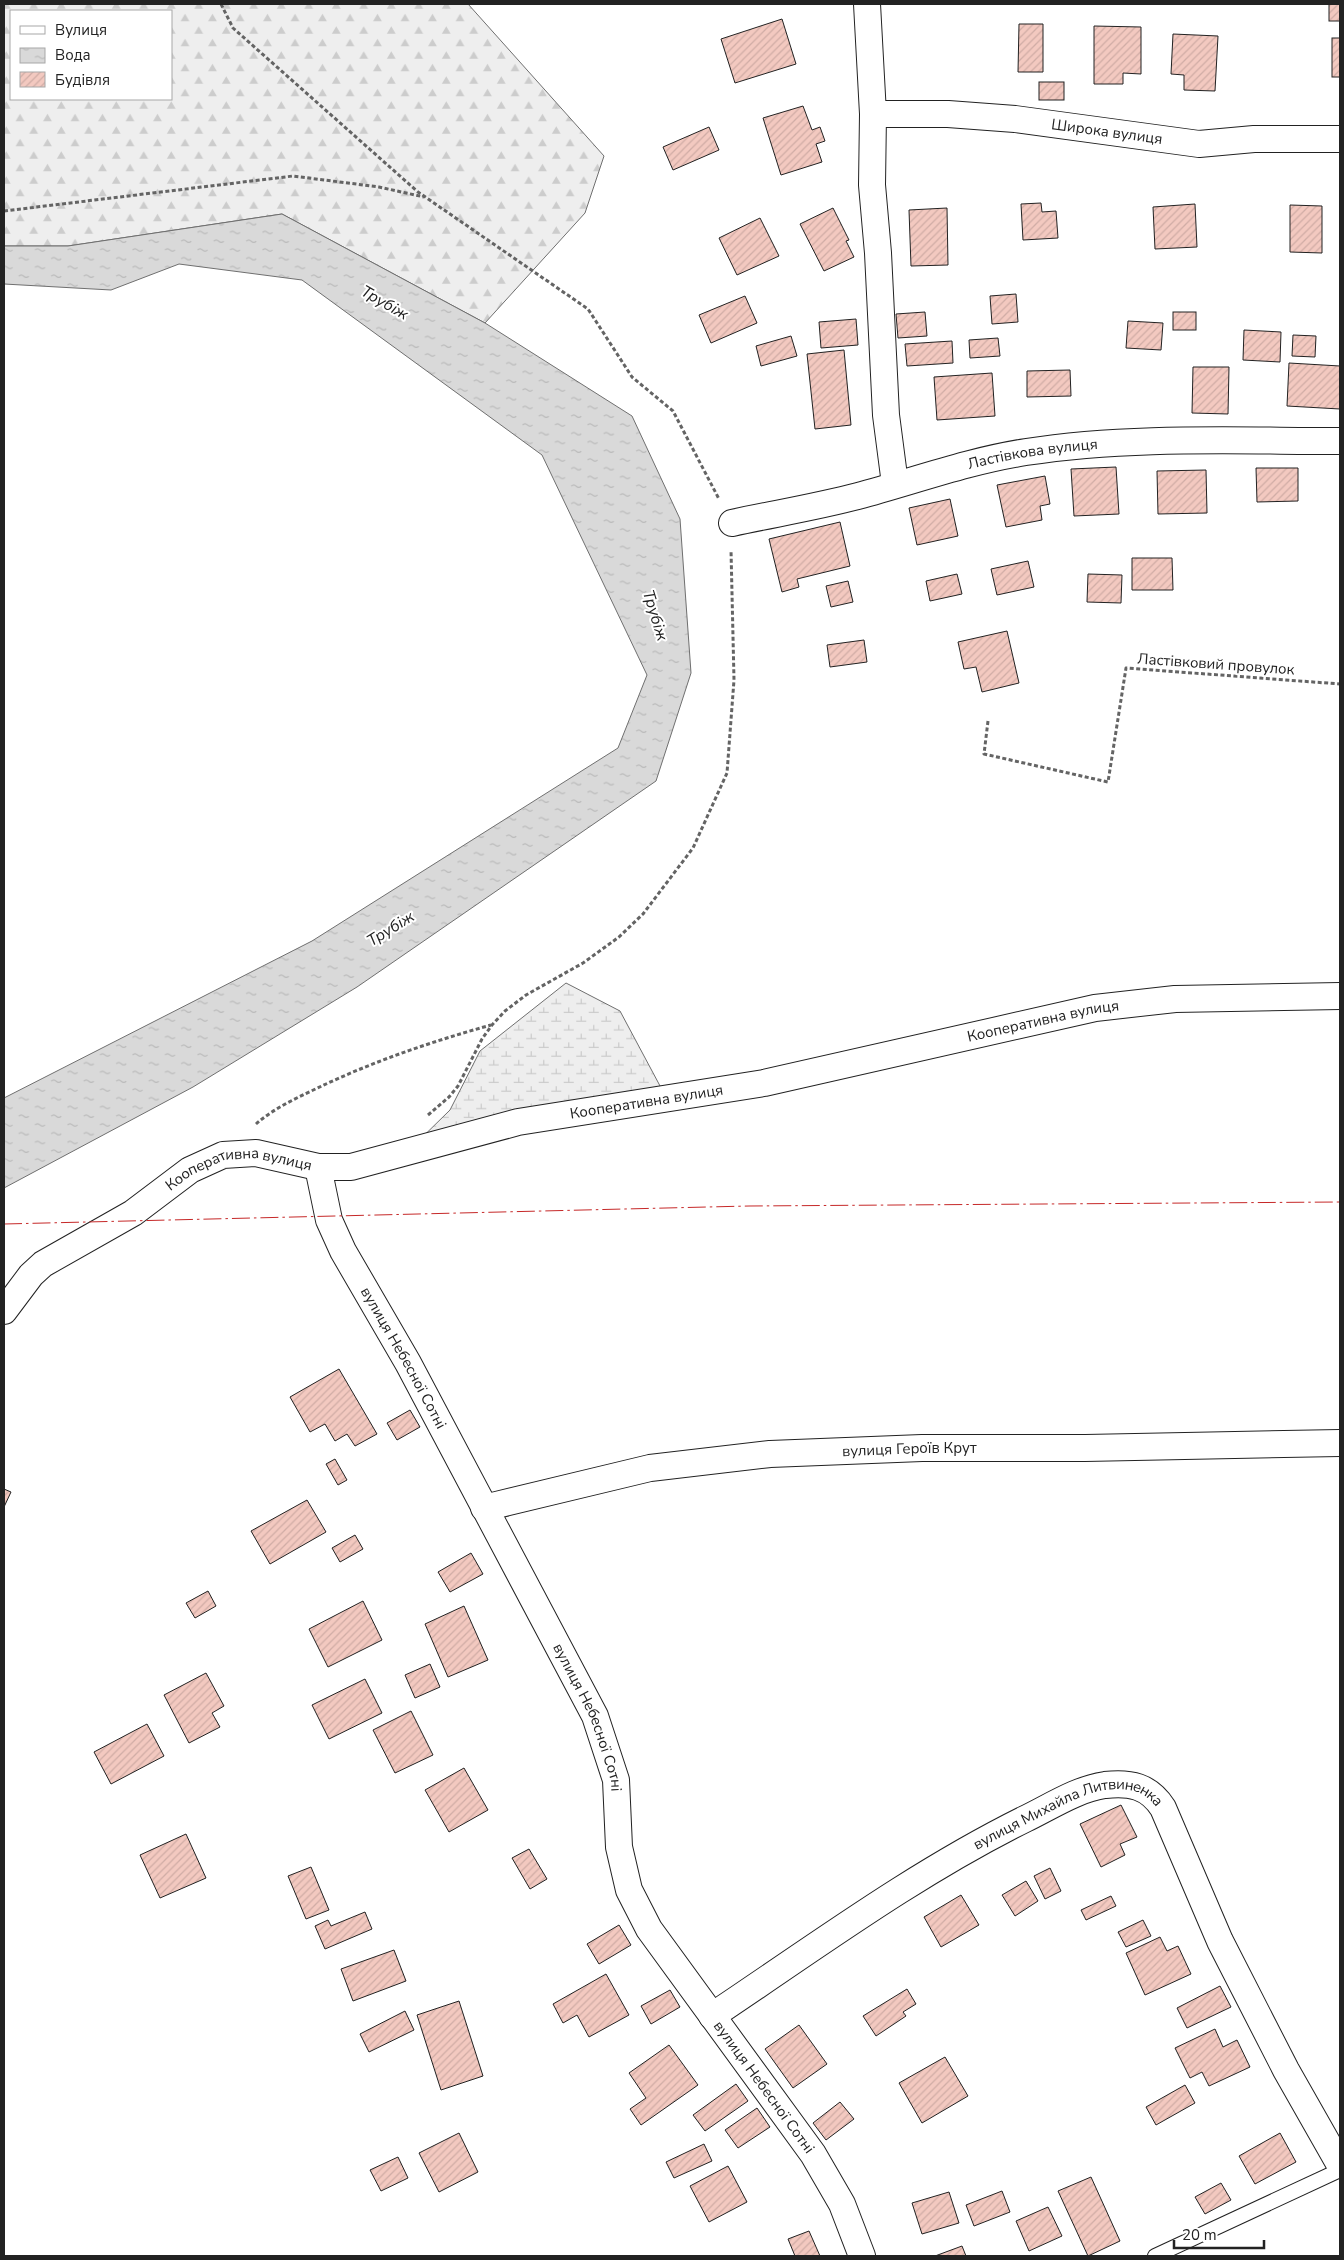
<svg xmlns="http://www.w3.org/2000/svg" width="1344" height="2260" font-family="'Nunito Sans',sans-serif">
	<defs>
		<pattern id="forest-firs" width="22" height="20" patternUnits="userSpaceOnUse" patternTransform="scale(1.25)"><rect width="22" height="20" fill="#eee"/><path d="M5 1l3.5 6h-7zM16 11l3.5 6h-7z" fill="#ccc"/></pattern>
		<pattern id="wetland-marsh" width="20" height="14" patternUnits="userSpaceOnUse" patternTransform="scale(1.25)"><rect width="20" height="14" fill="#eee"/><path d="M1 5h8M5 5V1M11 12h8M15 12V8" fill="none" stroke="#ccc"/></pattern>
		<pattern id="water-ripples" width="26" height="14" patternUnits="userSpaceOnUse" patternTransform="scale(1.25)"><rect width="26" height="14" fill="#d9d9d9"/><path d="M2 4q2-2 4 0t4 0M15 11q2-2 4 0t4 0" fill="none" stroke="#bababa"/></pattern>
		<pattern id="building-hatch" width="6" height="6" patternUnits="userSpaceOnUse" patternTransform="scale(1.25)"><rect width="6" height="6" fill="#f3c9c0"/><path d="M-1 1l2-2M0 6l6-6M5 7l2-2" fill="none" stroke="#d0aca5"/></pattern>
	</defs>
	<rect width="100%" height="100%" fill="#fff"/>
	<path fill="url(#forest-firs)" stroke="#6f6f6f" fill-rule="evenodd" d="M4 4H468L604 156 585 213 485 323 282 214 68 246H4ZM11 11H171V99H11Z"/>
	<polygon fill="url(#wetland-marsh)" stroke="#6f6f6f" points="566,983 620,1011 667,1099 397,1162 450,1110 480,1051"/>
	<polygon fill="url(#water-ripples)" stroke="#6f6f6f" points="282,214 485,323 632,416 680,519 691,673 656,781 357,987 193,1087 4,1188 4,1098 312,941 618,748 647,675 542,455 302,280 179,264 111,290 4,284 4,246 68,246"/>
	<g fill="url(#building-hatch)" stroke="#222">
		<rect x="1329" y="4" width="11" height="17"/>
		<polygon points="782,19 796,64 735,83 721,39"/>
		<polygon points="1019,24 1043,24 1043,72 1018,72"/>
		<polygon points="1094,26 1141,27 1141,74 1123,73 1123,84 1094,84"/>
		<polygon points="1173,34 1218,36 1215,91 1184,90 1184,75 1171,74"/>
		<rect x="1332" y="38" width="8" height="39"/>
		<rect x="1039" y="82" width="25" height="18"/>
		<polygon points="803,106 812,130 820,127 825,141 816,144 822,162 781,175 763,118"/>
		<polygon points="709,127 719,150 673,170 663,147"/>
		<polygon points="1041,203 1042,212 1056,211 1058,238 1023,240 1021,204"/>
		<polygon points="1195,204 1197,247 1155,249 1153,207"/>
		<polygon points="1290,205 1322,206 1322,253 1290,252"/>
		<polygon points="833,208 849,240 846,241 854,257 824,271 800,224"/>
		<polygon points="947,208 948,265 911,266 909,210"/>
		<polygon points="760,218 779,256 737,275 719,238"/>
		<polygon points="1016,294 1018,322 992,324 990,296"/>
		<polygon points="745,296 757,323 711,343 699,315"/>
		<polygon points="925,312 927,336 898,338 896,314"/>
		<rect x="1173" y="312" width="23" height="18"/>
		<polygon points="856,319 858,345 821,348 819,322"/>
		<polygon points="1128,321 1163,323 1161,350 1126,348"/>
		<polygon points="1244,330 1281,332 1280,362 1243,360"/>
		<polygon points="1293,335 1316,336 1315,357 1292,356"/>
		<polygon points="791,336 797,356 761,366 756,346"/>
		<polygon points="998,338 1000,356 970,358 969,340"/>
		<polygon points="952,341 953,363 907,366 905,344"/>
		<polygon points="844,350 851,425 815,429 807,354"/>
		<polygon points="1289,363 1340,366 1340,409 1287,406"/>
		<polygon points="1193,367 1229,367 1228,414 1192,413"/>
		<polygon points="1070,370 1071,396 1027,397 1027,371"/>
		<polygon points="992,373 995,416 937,420 934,377"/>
		<polygon points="1116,467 1119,514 1074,516 1071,469"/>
		<polygon points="1256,468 1298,468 1298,501 1257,502"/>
		<polygon points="1206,470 1207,513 1158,514 1157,471"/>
		<polygon points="1045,476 1050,504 1040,506 1042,520 1006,527 997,485"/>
		<polygon points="950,499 958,536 917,545 909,508"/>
		<polygon points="840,522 850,566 797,579 799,587 782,592 769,539"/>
		<polygon points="1132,558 1172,558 1173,590 1132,590"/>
		<polygon points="1028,561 1034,587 997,595 991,569"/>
		<polygon points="957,574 962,594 930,601 926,581"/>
		<polygon points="1088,574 1122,575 1121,603 1087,602"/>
		<polygon points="848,581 853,602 831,607 826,586"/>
		<polygon points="1007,631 1019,683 982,692 976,667 964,669 958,642"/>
		<polygon points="864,640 867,662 830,667 827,645"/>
		<polygon points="339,1369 377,1434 355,1446 347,1434 335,1441 325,1424 310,1432 290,1397"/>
		<polygon points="410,1410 420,1427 397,1440 387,1423"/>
		<polygon points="335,1459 347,1480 338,1485 326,1464"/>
		<polygon points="4,1489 11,1492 4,1507"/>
		<polygon points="307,1500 326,1532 270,1564 251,1531"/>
		<polygon points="355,1535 363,1549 340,1562 332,1548"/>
		<polygon points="471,1553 483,1574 450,1592 438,1572"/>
		<polygon points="208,1591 216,1606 195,1618 186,1603"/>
		<polygon points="363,1601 382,1640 328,1667 309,1629"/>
		<polygon points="464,1606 488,1660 448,1677 425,1624"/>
		<polygon points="430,1664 440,1687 415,1698 405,1675"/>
		<polygon points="206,1673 224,1706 212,1713 220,1727 189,1743 164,1695"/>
		<polygon points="365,1679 382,1713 329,1739 312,1705"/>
		<polygon points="411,1711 433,1755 395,1773 373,1730"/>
		<polygon points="147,1724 164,1756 111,1784 94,1752"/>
		<polygon points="464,1768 488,1810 449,1832 425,1790"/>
		<polygon points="1121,1805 1137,1837 1120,1844 1125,1855 1101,1867 1080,1824"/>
		<polygon points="186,1834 206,1878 160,1898 140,1855"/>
		<polygon points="529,1849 547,1879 530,1889 512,1858"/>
		<polygon points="311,1867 329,1910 306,1919 288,1876"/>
		<polygon points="1050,1868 1061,1891 1045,1899 1034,1876"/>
		<polygon points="1026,1881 1038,1901 1015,1916 1002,1895"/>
		<polygon points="961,1895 979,1925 941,1947 924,1917"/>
		<polygon points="1111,1896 1116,1906 1086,1920 1081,1910"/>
		<polygon points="365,1912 372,1929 325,1949 315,1926 328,1920 331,1926"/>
		<polygon points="1143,1920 1151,1936 1126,1947 1118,1932"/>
		<polygon points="619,1925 631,1945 599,1964 587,1944"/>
		<polygon points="1160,1937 1167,1951 1178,1946 1191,1974 1145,1995 1126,1953"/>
		<polygon points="394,1950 406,1981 353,2001 341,1969"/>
		<polygon points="606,1974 629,2015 589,2037 577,2015 563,2023 553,2004"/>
		<polygon points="1220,1986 1231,2007 1187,2028 1177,2008"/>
		<polygon points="907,1989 916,2004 903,2012 906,2016 876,2036 863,2016"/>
		<polygon points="670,1990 680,2007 651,2024 641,2006"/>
		<polygon points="459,2001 483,2076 441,2090 417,2015"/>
		<polygon points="405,2011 414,2030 369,2052 360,2034"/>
		<polygon points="799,2025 827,2064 793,2088 765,2049"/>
		<polygon points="1215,2029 1223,2047 1237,2040 1250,2067 1209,2086 1202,2072 1190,2078 1175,2048"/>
		<polygon points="669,2045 698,2085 641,2125 630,2109 646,2098 629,2073"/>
		<polygon points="945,2057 968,2096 922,2123 899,2083"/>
		<polygon points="736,2084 748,2101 705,2131 693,2115"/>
		<polygon points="1185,2085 1195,2103 1156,2125 1146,2107"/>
		<polygon points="840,2102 854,2119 826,2140 813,2123"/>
		<polygon points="757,2108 770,2127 738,2148 725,2130"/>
		<polygon points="459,2133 478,2172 439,2192 419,2153"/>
		<polygon points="1280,2133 1296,2162 1255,2184 1239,2156"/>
		<polygon points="704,2144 712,2161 674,2178 666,2162"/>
		<polygon points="398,2157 408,2178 381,2191 370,2170"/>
		<polygon points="728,2166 747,2202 709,2222 690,2186"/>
		<polygon points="1091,2177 1120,2241 1088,2256 1058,2191"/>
		<polygon points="1221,2183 1231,2200 1205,2214 1195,2197"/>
		<polygon points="1002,2191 1010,2212 974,2226 966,2205"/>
		<polygon points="949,2192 959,2223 922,2234 912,2203"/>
		<polygon points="1048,2207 1062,2236 1029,2251 1016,2221"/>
		<polygon points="809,2231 820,2256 795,2256 788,2239"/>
		<polygon points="962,2246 966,2256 935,2256"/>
	</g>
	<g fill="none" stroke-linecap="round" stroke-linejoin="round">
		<defs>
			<polyline id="service" points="1155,2256 1340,2170"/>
			<g id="minor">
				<polyline points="867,4 873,114 872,185 878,253 886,415 895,484"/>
				<path id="s1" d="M873 114H948L1015 119 1199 144 1254 139H1340"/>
				<path id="s2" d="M732 523C773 514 816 507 858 496 914 481 968 461 1026 452 1129 436 1236 441 1340 441"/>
				<path id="s3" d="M318 1167 329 1220 343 1251 408 1363 595 1716 616 1780 619 1847 629 1890 649 1929 813 2154 842 2204 862 2256"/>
				<path id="s4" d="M4 1311 31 1275 43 1264 133 1213 190 1170 223 1155 256 1153 318 1167H351L518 1122 764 1083 1095 1008 1175 999 1340 996"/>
				<path id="s5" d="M484 1508 650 1468 770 1454 922 1448H1085L1340 1443"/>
				<path id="s6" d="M712 2016C814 1948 914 1874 1025 1819 1050 1807 1077 1789 1105 1785 1130 1782 1149 1786 1163 1808L1220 1941 1286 2070 1340 2165"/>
			</g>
		</defs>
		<use href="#service" stroke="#222" stroke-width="16"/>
		<use href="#minor" stroke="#222" stroke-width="28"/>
		<g stroke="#646464" stroke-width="3" stroke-dasharray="4 2.5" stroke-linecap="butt">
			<polyline points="221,4 233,28 418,192 588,309 632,377 673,411 719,499"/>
			<polyline points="4,211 293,176 379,187 424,197"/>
			<polyline points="988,721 984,754 1108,782 1126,668 1340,684"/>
			<polyline points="428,1115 449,1097 458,1086 482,1039 492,1025 505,1011 526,995 583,963 619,937 643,914 693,848 727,773 734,680 731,550"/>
			<path d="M256 1124C275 1107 303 1095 326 1084 380 1059 434 1041 491 1025"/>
		</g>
		<use href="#service" stroke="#fff" stroke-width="14"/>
		<use href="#minor" stroke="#fff" stroke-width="26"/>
		<polyline stroke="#c62828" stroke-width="1" stroke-dasharray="18 4 2.5 4" stroke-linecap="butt" points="4,1224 749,1206 1340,1202"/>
	</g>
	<g text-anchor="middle" stroke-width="4" stroke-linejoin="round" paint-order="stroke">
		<g font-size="15" fill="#222" stroke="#fff">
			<text dy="5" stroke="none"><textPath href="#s1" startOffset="235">Широка вулиця</textPath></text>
			<text dy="5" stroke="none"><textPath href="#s2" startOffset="309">Ластівкова вулиця</textPath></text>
			<text transform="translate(1216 664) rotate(4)" y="5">Ластівковий провулок</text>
			<text dy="5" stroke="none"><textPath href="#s4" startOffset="1110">Кооперативна вулиця</textPath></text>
			<text dy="5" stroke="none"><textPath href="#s4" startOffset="705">Кооперативна вулиця</textPath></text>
			<text dy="5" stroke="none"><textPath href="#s4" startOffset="285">Кооперативна вулиця</textPath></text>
			<text dy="5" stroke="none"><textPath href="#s3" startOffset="211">вулиця Небесної Сотні</textPath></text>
			<text dy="5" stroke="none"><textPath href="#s5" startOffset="431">вулиця Героїв Крут</textPath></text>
			<text dy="5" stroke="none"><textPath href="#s3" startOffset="616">вулиця Небесної Сотні</textPath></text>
			<text dy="5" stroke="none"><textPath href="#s6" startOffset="416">вулиця Михайла Литвиненка</textPath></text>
			<text dy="5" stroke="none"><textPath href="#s3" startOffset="1035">вулиця Небесної Сотні</textPath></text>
		</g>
		<g font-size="16" font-style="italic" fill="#222" stroke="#fff">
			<text transform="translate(385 302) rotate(30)" y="6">Трубіж</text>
			<text transform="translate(656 615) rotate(73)" y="6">Трубіж</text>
			<text transform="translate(390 928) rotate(-32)" y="6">Трубіж</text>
		</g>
	</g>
	<rect width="1344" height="2260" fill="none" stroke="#222222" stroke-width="10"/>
	<rect x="10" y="10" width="162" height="90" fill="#ffffff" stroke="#a7a7a7"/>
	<rect x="20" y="26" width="25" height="8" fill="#ffffff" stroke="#a7a7a7"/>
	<text x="55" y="35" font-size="15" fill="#222222">Вулиця</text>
	<rect x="20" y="48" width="25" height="15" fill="url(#water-ripples)" stroke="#a7a7a7"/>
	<text x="55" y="60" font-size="15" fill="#222222">Вода</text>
	<rect x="20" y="72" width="25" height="15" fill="url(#building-hatch)" stroke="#a7a7a7"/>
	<text x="55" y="85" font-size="15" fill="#222222">Будівля</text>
	<path d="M1174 2240v8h90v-8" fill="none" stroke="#222222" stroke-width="2.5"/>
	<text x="1182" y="2240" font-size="15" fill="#222222" stroke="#ffffff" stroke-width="4" paint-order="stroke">20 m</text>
</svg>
